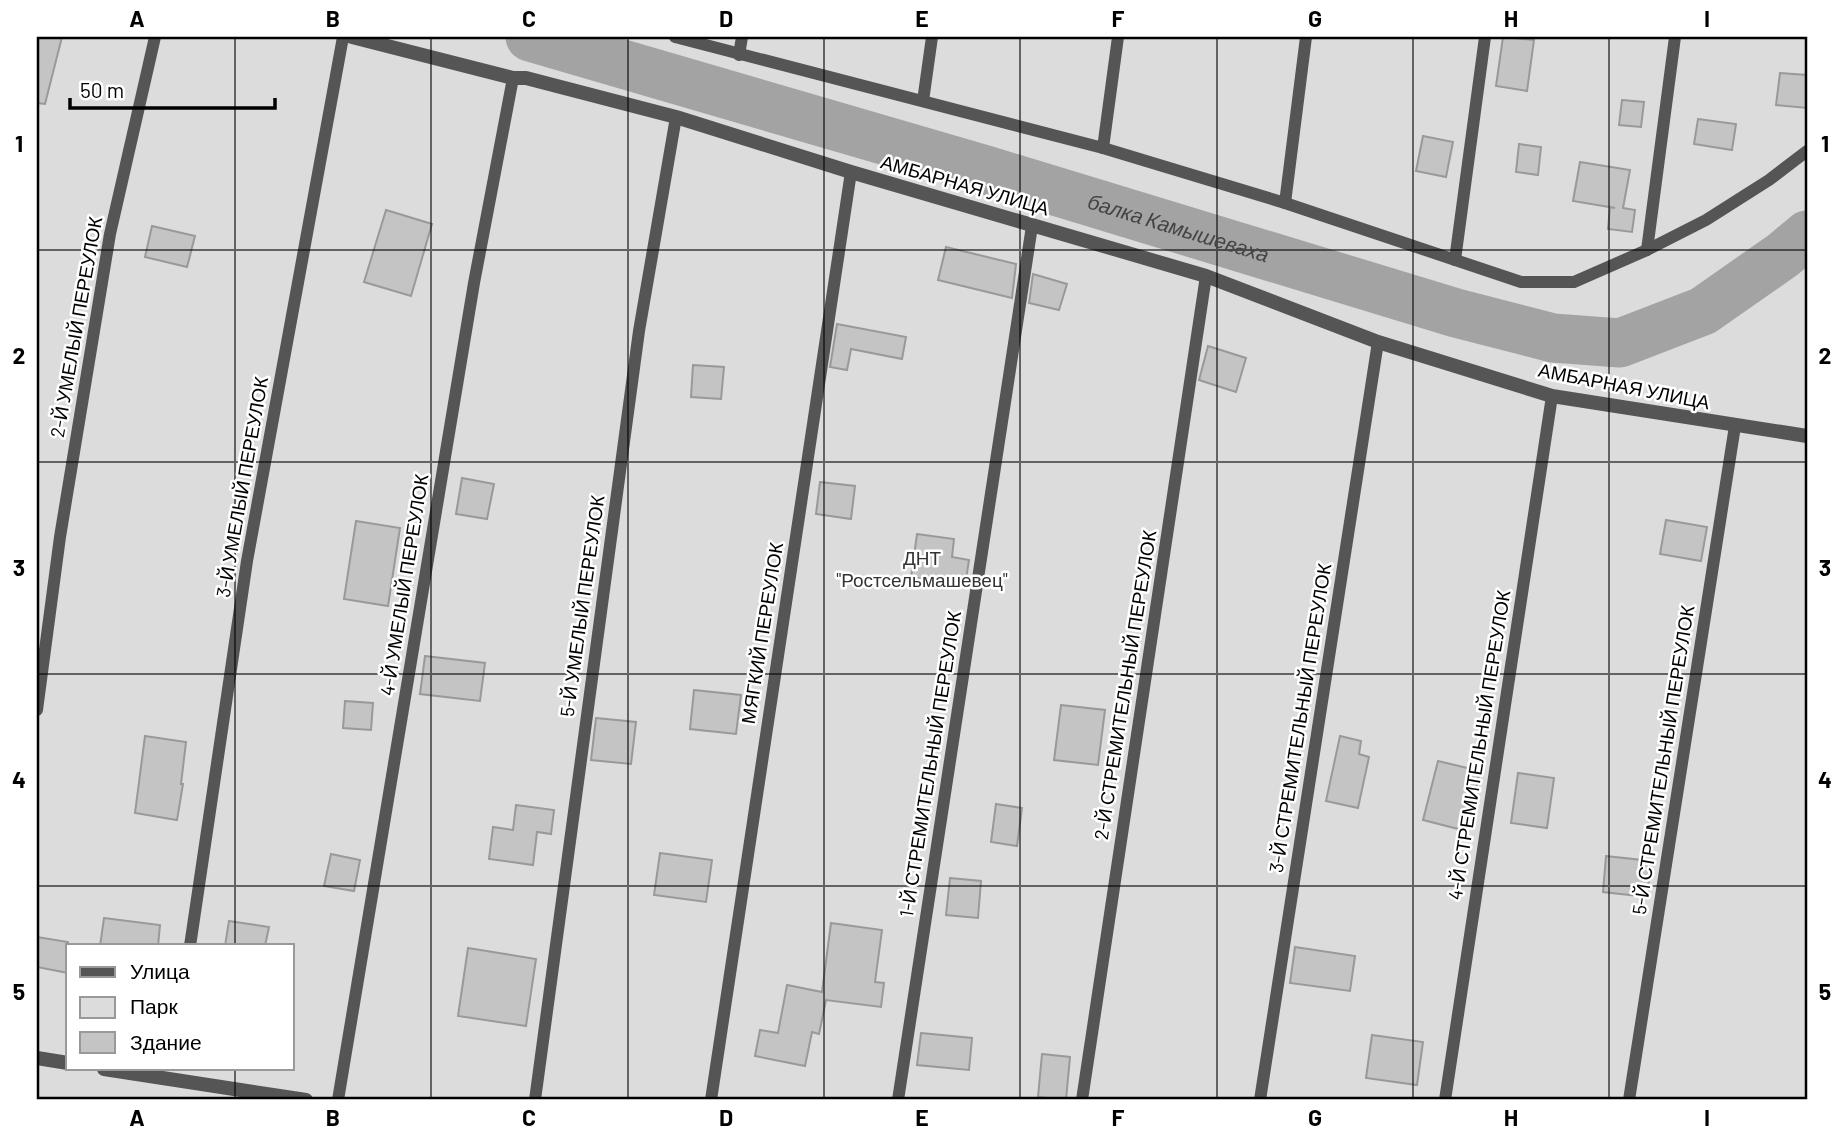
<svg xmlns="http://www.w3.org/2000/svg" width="1844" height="1137" font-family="Barlow,sans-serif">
	<rect width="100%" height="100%" fill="#fff"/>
	<path fill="#dcdcdc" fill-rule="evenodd" d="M37 37H1807V1100H37ZM68 946H292V1069H68Z"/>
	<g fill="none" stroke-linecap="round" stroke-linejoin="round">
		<path stroke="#a3a3a3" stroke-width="49" id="s1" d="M530 37 986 170 1456 313 1553 338 1620 343 1703 311 1783 255 1807 235"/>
	</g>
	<g fill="#c4c4c4" stroke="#999" stroke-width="2">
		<polygon points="37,37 62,37 45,104 37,103"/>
		<polygon points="1503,37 1534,40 1527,91 1496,86"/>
		<polygon points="1780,73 1807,75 1807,108 1776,105"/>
		<polygon points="1622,100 1644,102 1641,127 1619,125"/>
		<polygon points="1698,119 1736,124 1732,150 1694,144"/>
		<polygon points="1423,136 1453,142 1446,177 1416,171"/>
		<polygon points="1519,144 1541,147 1538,175 1516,172"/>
		<polygon points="1580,162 1630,170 1623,208 1635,210 1632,232 1608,229 1610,207 1615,208 1573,201"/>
		<polygon points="386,210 432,224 411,296 364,282"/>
		<polygon points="152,226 195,236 187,267 145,257"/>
		<polygon points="946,247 1016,264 1012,298 938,280"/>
		<polygon points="1033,274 1067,284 1059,310 1029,303"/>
		<polygon points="837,324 906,337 902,359 851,349 847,370 830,367"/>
		<polygon points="1208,346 1246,358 1236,392 1199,380"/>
		<polygon points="693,365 724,367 721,399 691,397"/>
		<polygon points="462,478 494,484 487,519 456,514"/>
		<polygon points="820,482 855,486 851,519 816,514"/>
		<polygon points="1666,520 1707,527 1701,561 1660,554"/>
		<polygon points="356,521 400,528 388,606 344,599"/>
		<polygon points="917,534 954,539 952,557 969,560 965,586 911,577"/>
		<polygon points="425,656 485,663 480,701 420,694"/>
		<polygon points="694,690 741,695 736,734 690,729"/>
		<polygon points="345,701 373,703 371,730 343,728"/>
		<polygon points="1061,705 1105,710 1098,765 1054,760"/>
		<polygon points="596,718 636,722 631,764 591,760"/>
		<polygon points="145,736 186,742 181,784 183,784 177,820 135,813"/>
		<polygon points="1340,736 1361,741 1359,754 1369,757 1358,808 1326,801"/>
		<polygon points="1438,761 1480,771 1466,831 1423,820"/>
		<polygon points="1518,773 1554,778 1547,828 1511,823"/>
		<polygon points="996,804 1022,808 1017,846 991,842"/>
		<polygon points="516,805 554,810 551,834 537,832 533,865 489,859 493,827 513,830"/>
		<polygon points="660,853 712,860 706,902 654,895"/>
		<polygon points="331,854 360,860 354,891 324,886"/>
		<polygon points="1606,856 1651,861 1647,897 1603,892"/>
		<polygon points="950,878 981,881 978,918 946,915"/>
		<polygon points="104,918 160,925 158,946 100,946"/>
		<polygon points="229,921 269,927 265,946 225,946"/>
		<polygon points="831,923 882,930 875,982 884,983 881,1007 826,1000 819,1034 812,1032 805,1066 755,1056 760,1030 778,1033 787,985 822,992"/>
		<polygon points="37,937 68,942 68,973 37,967"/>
		<polygon points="1295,947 1355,956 1350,991 1290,983"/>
		<polygon points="468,948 536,959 526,1026 458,1016"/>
		<polygon points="921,1033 972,1038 969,1070 917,1065"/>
		<polygon points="1372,1035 1423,1042 1417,1085 1366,1078"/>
		<polygon points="1042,1054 1070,1057 1066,1100 1038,1097"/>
	</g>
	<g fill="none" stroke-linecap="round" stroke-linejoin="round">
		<g stroke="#555" stroke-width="12">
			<polyline points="675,37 1103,148 1285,203 1521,282 1574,282 1647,250 1706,220 1769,180 1807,151"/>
			<polyline points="739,55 742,37"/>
			<polyline points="923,101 932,37"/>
			<polyline points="1103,148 1118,37"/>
			<polyline points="1285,203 1306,37"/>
			<polyline points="1647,250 1675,37"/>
			<polyline points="1455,260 1485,37"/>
			<polyline points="37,710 60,537 110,234 155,37"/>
			<polyline points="190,946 247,561 343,37"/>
			<polyline points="338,1100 474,283 513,78"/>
			<polyline points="535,1100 639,331 676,117"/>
			<polyline points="711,1100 851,172"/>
			<polyline points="898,1100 1032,226"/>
			<polyline points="1082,1100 1206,276"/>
			<polyline points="1260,1100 1378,342"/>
			<polyline points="1445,1100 1552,396"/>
			<polyline points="1629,1100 1735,426"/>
		</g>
		<g stroke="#555" stroke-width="14">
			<polyline points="352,37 513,78 526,78 676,117 851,172 1206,276 1378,342 1552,396 1807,436"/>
			<polyline points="37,1058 68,1063"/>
			<polyline points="104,1069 306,1100"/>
		</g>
	</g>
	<path fill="none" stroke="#000" stroke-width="2" stroke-opacity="0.55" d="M235 37V946M431 37V1100M628 37V1100M824 37V1100M1020 37V1100M1217 37V1100M1413 37V1100M1609 37V1100M37 250H1807M37 462H1807M37 674H1807M37 886H1807M235 1069V1100"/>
	<g text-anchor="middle" stroke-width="5" stroke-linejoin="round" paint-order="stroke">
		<g font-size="19" fill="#000" stroke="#fff">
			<text transform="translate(965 185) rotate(16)" y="7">АМБАРНАЯ УЛИЦА</text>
			<text transform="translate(76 327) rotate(-80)" y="7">2-Й УМЕЛЫЙ ПЕРЕУЛОК</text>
			<text transform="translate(1624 386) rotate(11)" y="7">АМБАРНАЯ УЛИЦА</text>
			<text transform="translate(242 487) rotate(-80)" y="7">3-Й УМЕЛЫЙ ПЕРЕУЛОК</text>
			<text transform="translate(404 585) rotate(-81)" y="7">4-Й УМЕЛЫЙ ПЕРЕУЛОК</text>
			<text transform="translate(582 606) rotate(-82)" y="7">5-Й УМЕЛЫЙ ПЕРЕУЛОК</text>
			<text transform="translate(762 633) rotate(-81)" y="7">МЯГКИЙ ПЕРЕУЛОК</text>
			<text transform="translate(1125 685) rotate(-81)" y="7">2-Й СТРЕМИТЕЛЬНЫЙ ПЕРЕУЛОК</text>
			<text transform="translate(1300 718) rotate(-81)" y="7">3-Й СТРЕМИТЕЛЬНЫЙ ПЕРЕУЛОК</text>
			<text transform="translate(1479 745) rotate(-81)" y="7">4-Й СТРЕМИТЕЛЬНЫЙ ПЕРЕУЛОК</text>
			<text transform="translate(1663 760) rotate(-81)" y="7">5-Й СТРЕМИТЕЛЬНЫЙ ПЕРЕУЛОК</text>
			<text transform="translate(930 764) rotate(-81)" y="7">1-Й СТРЕМИТЕЛЬНЫЙ ПЕРЕУЛОК</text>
		</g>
		<g font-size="19" fill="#333" stroke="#fff">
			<text x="922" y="565">ДНТ<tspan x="922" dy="22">"Ростсельмашевец"</tspan></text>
		</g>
		<g font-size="21" font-style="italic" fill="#444" stroke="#fff">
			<text dy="7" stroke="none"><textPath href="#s1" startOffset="676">балка Камышеваха</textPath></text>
		</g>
	</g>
	<rect width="1844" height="1137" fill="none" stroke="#ffffff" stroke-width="77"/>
	<rect x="66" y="944" width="228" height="126" fill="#ffffff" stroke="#999999" stroke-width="2"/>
	<rect x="80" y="967" width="35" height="10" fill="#555555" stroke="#999999" stroke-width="2"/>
	<text x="130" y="979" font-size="21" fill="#000000">Улица</text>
	<rect x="80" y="997" width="35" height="21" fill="#dcdcdc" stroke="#999999" stroke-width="2"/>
	<text x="130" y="1014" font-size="21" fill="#000000">Парк</text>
	<rect x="80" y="1032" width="35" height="21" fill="#c4c4c4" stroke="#999999" stroke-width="2"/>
	<text x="130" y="1050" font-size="21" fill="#000000">Здание</text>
	<path d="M70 98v10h205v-10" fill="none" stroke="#000000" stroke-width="3.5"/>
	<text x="80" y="98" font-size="21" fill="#000000" stroke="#ffffff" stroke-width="5" paint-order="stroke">50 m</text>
	<rect x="38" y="38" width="1768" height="1060" fill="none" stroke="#000" stroke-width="2.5"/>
	<g font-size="23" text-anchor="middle" font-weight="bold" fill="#000">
		<text x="137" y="27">A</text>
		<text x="333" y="27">B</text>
		<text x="529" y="27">C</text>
		<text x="726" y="27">D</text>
		<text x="922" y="27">E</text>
		<text x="1118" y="27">F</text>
		<text x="1315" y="27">G</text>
		<text x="1511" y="27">H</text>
		<text x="1707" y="27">I</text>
		<text x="19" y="152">1</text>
		<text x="1825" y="152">1</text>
		<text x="19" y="364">2</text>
		<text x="1825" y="364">2</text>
		<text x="19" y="576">3</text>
		<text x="1825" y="576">3</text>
		<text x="19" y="788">4</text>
		<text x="1825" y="788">4</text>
		<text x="19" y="1000">5</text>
		<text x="1825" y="1000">5</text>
		<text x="137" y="1126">A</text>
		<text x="333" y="1126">B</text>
		<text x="529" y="1126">C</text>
		<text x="726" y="1126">D</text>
		<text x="922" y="1126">E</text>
		<text x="1118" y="1126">F</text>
		<text x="1315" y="1126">G</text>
		<text x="1511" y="1126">H</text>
		<text x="1707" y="1126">I</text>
	</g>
</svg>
